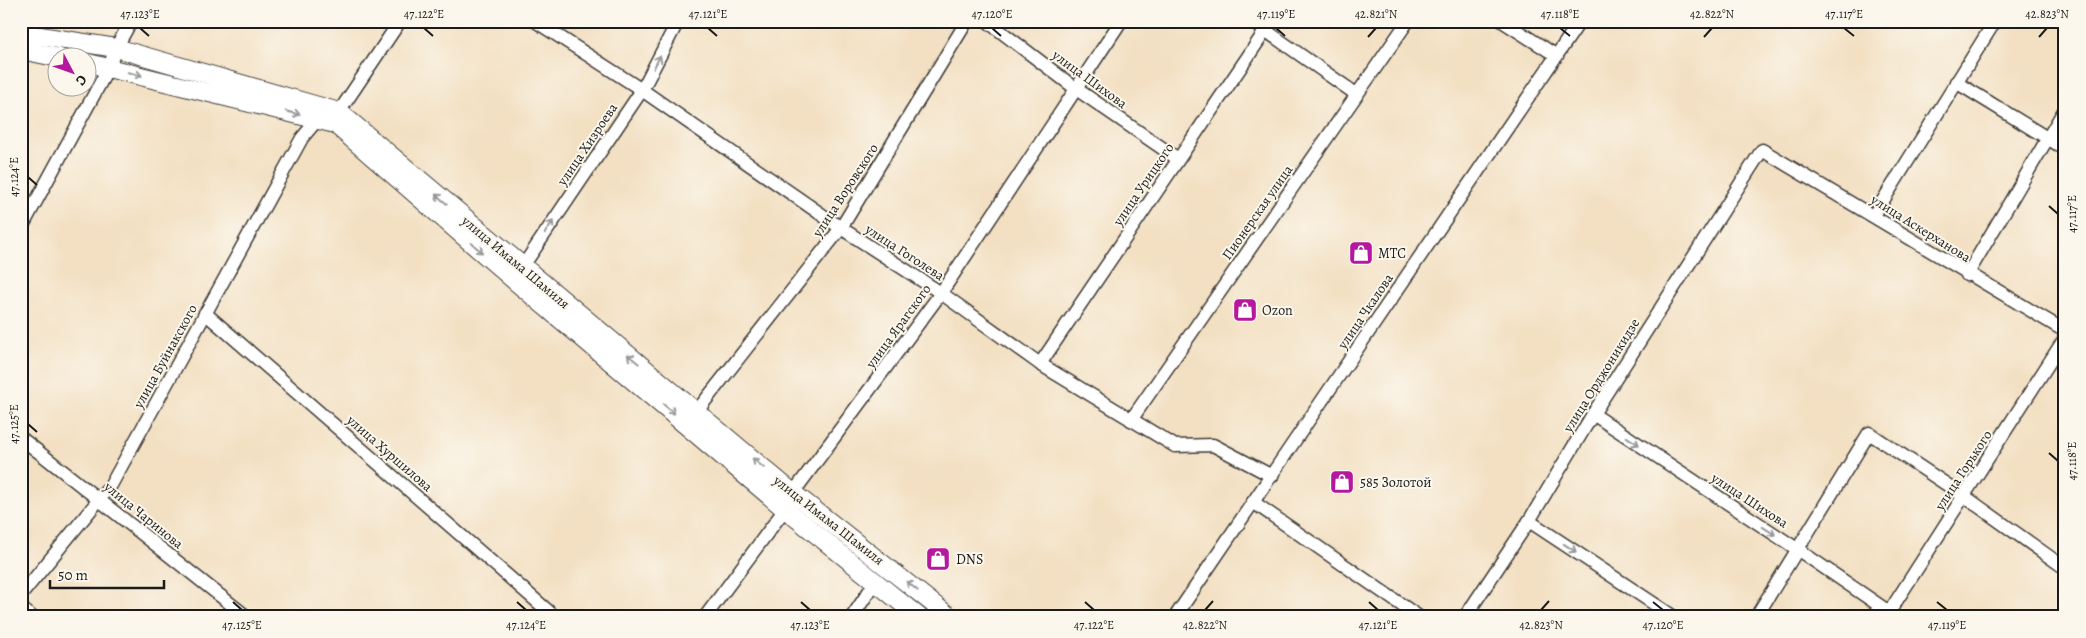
<svg xmlns="http://www.w3.org/2000/svg" width="2086" height="638" font-family="Alegreya,serif">
	<rect width="100%" height="100%" fill="#fbf7ec"/>
	<filter id="ink" filterUnits="userSpaceOnUse"><feTurbulence type="fractalNoise" baseFrequency=".02" numOctaves="2"/><feDisplacementMap in="SourceGraphic" scale="10" xChannelSelector="R" yChannelSelector="G"/><feConvolveMatrix kernelMatrix="1 2 1 2 8 2 1 2 1" color-interpolation-filters="sRGB"/></filter>
	<filter id="wash" filterUnits="userSpaceOnUse"><feTurbulence type="fractalNoise" baseFrequency=".0096" numOctaves="4" result="noise"/><feDisplacementMap in="SourceGraphic" scale="20" xChannelSelector="R" yChannelSelector="G"/><feGaussianBlur stdDeviation="1.12" result="paint"/><feColorMatrix in="noise" values="0 0 0 0 0 0 0 0 0 0 0 0 0 0 0 0 0 1.4 0 .05"/><feComposite in="paint" operator="in"/></filter>
	<g filter="url(#wash)">
		<rect width="100%" height="100%" fill="#f3e0c3"/>
	</g>
	<g filter="url(#ink)">
		<g fill="none" stroke-linecap="round" stroke-linejoin="round">
			<defs>
				<g id="street">
					<polyline points="535,21 642,90 841,228 941,293 1040,364 1175,446 1213,445 1272,476"/>
					<polyline points="987,21 1075,88 1178,159"/>
					<polyline points="1252,21 1356,94"/>
					<polyline points="1502,21 1557,56"/>
					<polyline points="1956,82 2065,149"/>
					<polyline points="339,112 400,21"/>
					<polyline points="1874,215 1995,21"/>
					<polyline points="21,229 109,67 116,48 131,21"/>
					<polyline points="519,272 642,90 678,21"/>
					<polyline points="1967,275 2065,109"/>
					<polyline points="205,313 555,617"/>
					<polyline points="1040,364 1272,21"/>
					<polyline points="697,411 841,228 967,21"/>
					<polyline points="1593,414 1797,549 1889,612"/>
					<polyline points="1131,420 1408,21"/>
					<polyline points="21,438 247,617"/>
					<polyline points="1253,502 1419,617"/>
					<polyline points="1529,521 1674,617"/>
					<polyline points="21,595 111,485 302,138 318,119"/>
					<polyline points="21,608 32,617"/>
					<polyline points="705,617 785,509 793,493 941,293 1121,21"/>
					<polyline points="852,617 872,587 873,580"/>
					<polyline points="1175,617 1580,21"/>
					<polyline points="1465,617 1529,521 1593,414 1762,150 2065,331"/>
					<polyline points="1756,617 1869,433 1964,496 2065,568"/>
					<polyline points="1886,617 2065,338"/>
				</g>
				<g id="secondary">
					<polyline points="21,33 116,48 339,112 793,493 950,617"/>
					<polyline points="21,50 60,58"/>
					<polyline points="88,63 335,124 515,281 785,509 919,617"/>
				</g>
			</defs>
			<use href="#street" stroke="#3c3935" stroke-width="15"/>
			<use href="#secondary" stroke="#3c3935" stroke-width="20"/>
			<use href="#street" stroke="#fff" stroke-width="12"/>
			<use href="#secondary" stroke="#fff" stroke-width="18"/>
		</g>
		<defs><path id="oneway-shaft" d="M-6 0H5M1.5-3L5.5 0L1.5 3" fill="none" stroke-width="1.6" stroke-linecap="round" stroke-linejoin="round" transform="scale(1.25)"/></defs>
		<g stroke="#999">
			<use href="#oneway-shaft" transform="translate(657 62) rotate(-62)"/>
			<use href="#oneway-shaft" transform="translate(135 74) rotate(14)"/>
			<use href="#oneway-shaft" transform="translate(293 113) rotate(14)"/>
			<use href="#oneway-shaft" transform="translate(441 199) rotate(-140)"/>
			<use href="#oneway-shaft" transform="translate(549 227) rotate(-56)"/>
			<use href="#oneway-shaft" transform="translate(477 248) rotate(41)"/>
			<use href="#oneway-shaft" transform="translate(633 359) rotate(-141)"/>
			<use href="#oneway-shaft" transform="translate(669 409) rotate(40)"/>
			<use href="#oneway-shaft" transform="translate(1633 441) rotate(33)"/>
			<use href="#oneway-shaft" transform="translate(758 463) rotate(-140)"/>
			<use href="#oneway-shaft" transform="translate(1769 531) rotate(33)"/>
			<use href="#oneway-shaft" transform="translate(1570 548) rotate(33)"/>
			<use href="#oneway-shaft" transform="translate(912 586) rotate(-141)"/>
		</g>
	</g>
	<path fill="none" stroke="#1c1c1c" stroke-width="2" d="M140 28 149 36M424 28 433 36M708 28 717 36M992 28 1001 36M1276 28 1285 36M1560 28 1570 36M1844 28 1854 36M1368 37 1376 28M1704 37 1712 28M2039 37 2047 28M28 177 37 185M2049 206 2058 214M28 424 37 432M2049 453 2058 461M233 602 242 610M517 602 526 610M801 602 810 610M1085 602 1094 610M1369 602 1378 610M1653 602 1663 610M1937 602 1947 610M1205 610 1213 601M1541 610 1549 601"/>
	<defs>
		<symbol id="shop-square" viewBox="-11 -11 22 22"><rect x="-9" y="-9" width="18" height="18" rx="4" fill="#b5179e" stroke="#fbf7ec"/><path d="M-5-2.5h2.3a2.7 3.5 0 0 1 5.4 0H5L5.5 6h-11ZM-1.5-2.5h3a1.5 2.3 0 0 0-3 0Z" fill="#fff"/></symbol>
	</defs>
	<g fill-rule="evenodd">
		<use href="#shop-square" x="1347" y="239" width="28" height="28"/>
		<use href="#shop-square" x="1231" y="296" width="28" height="28"/>
		<use href="#shop-square" x="1328" y="468" width="28" height="28"/>
		<use href="#shop-square" x="924" y="545" width="28" height="28"/>
	</g>
	<g text-anchor="middle" stroke-width="4" stroke-linejoin="round" paint-order="stroke">
		<g font-size="14" fill="#1c1c1c" stroke="#fbf7ec">
			<text transform="translate(1090 79) rotate(36)" y="5">улица Шихова</text>
			<text transform="translate(587 144) rotate(-56)" y="5">улица Хизроева</text>
			<text transform="translate(1143 184) rotate(-56)" y="5">улица Урицкого</text>
			<text transform="translate(845 190) rotate(-57)" y="5">улица Воровского</text>
			<text transform="translate(1257 212) rotate(-55)" y="5">Пионерская улица</text>
			<text transform="translate(1921 228) rotate(32)" y="5">улица Аскерханова</text>
			<text transform="translate(905 252) rotate(33)" y="5">улица Гоголева</text>
			<text transform="translate(516 262) rotate(40)" y="5">улица Имама Шамиля</text>
			<text transform="translate(1365 311) rotate(-56)" y="5">улица Чкалова</text>
			<text transform="translate(898 326) rotate(-54)" y="5">улица Ярагского</text>
			<text transform="translate(165 356) rotate(-61)" y="5">улица Буйнакского</text>
			<text transform="translate(1601 375) rotate(-58)" y="5">улица Орджоникидзе</text>
			<text transform="translate(390 453) rotate(41)" y="5">улица Хуршилова</text>
			<text transform="translate(1963 470) rotate(-57)" y="5">улица Горького</text>
			<text transform="translate(1750 500) rotate(33)" y="5">улица Шихова</text>
			<text transform="translate(144 515) rotate(39)" y="5">улица Чаринова</text>
			<text transform="translate(829 520) rotate(38)" y="5">улица Имама Шамиля</text>
		</g>
		<g font-size="14" fill="#1c1c1c" stroke="#fbf7ec" text-anchor="start">
			<text x="1378" y="258">МТС</text>
			<text x="1262" y="315">Ozon</text>
			<text x="1360" y="487">585 Золотой</text>
			<text x="956" y="564">DNS</text>
		</g>
	</g>
	<rect width="2086" height="638" fill="none" stroke="#fbf7ec" stroke-width="55"/>
	<g transform="translate(72 72) rotate(131)"><circle r="24" fill="#fbf7ec" stroke="#a29f99"/>
	<path d="M0-4L9 19L0 12L-9 19Z" fill="#b5179e"/>
	<text y="-8" font-size="14" font-weight="bold" text-anchor="middle" fill="#1c1c1c">С</text>
	</g>
	<path d="M50 580v8h114v-8" fill="none" stroke="#1c1c1c" stroke-width="2.5"/>
	<text x="58" y="580" font-size="15" fill="#1c1c1c" stroke="#fbf7ec" stroke-width="4" paint-order="stroke">50 m</text>
	<rect x="28" y="28" width="2030" height="582" fill="none" stroke="#1c1c1c" stroke-width="2"/>
	<g font-size="12" text-anchor="middle" fill="#1c1c1c">
		<text x="140" y="18">47.123°E</text>
		<text x="424" y="18">47.122°E</text>
		<text x="708" y="18">47.121°E</text>
		<text x="992" y="18">47.120°E</text>
		<text x="1276" y="18">47.119°E</text>
		<text x="1376" y="18">42.821°N</text>
		<text x="1560" y="18">47.118°E</text>
		<text x="1712" y="18">42.822°N</text>
		<text x="1844" y="18">47.117°E</text>
		<text x="2047" y="18">42.823°N</text>
		<text transform="translate(14 177) rotate(-90)" y="4">47.124°E</text>
		<text transform="translate(2072 214) rotate(-90)" y="4">47.117°E</text>
		<text transform="translate(14 424) rotate(-90)" y="4">47.125°E</text>
		<text transform="translate(2072 461) rotate(-90)" y="4">47.118°E</text>
		<text x="242" y="629">47.125°E</text>
		<text x="526" y="629">47.124°E</text>
		<text x="810" y="629">47.123°E</text>
		<text x="1094" y="629">47.122°E</text>
		<text x="1205" y="629">42.822°N</text>
		<text x="1378" y="629">47.121°E</text>
		<text x="1541" y="629">42.823°N</text>
		<text x="1663" y="629">47.120°E</text>
		<text x="1947" y="629">47.119°E</text>
	</g>
</svg>
